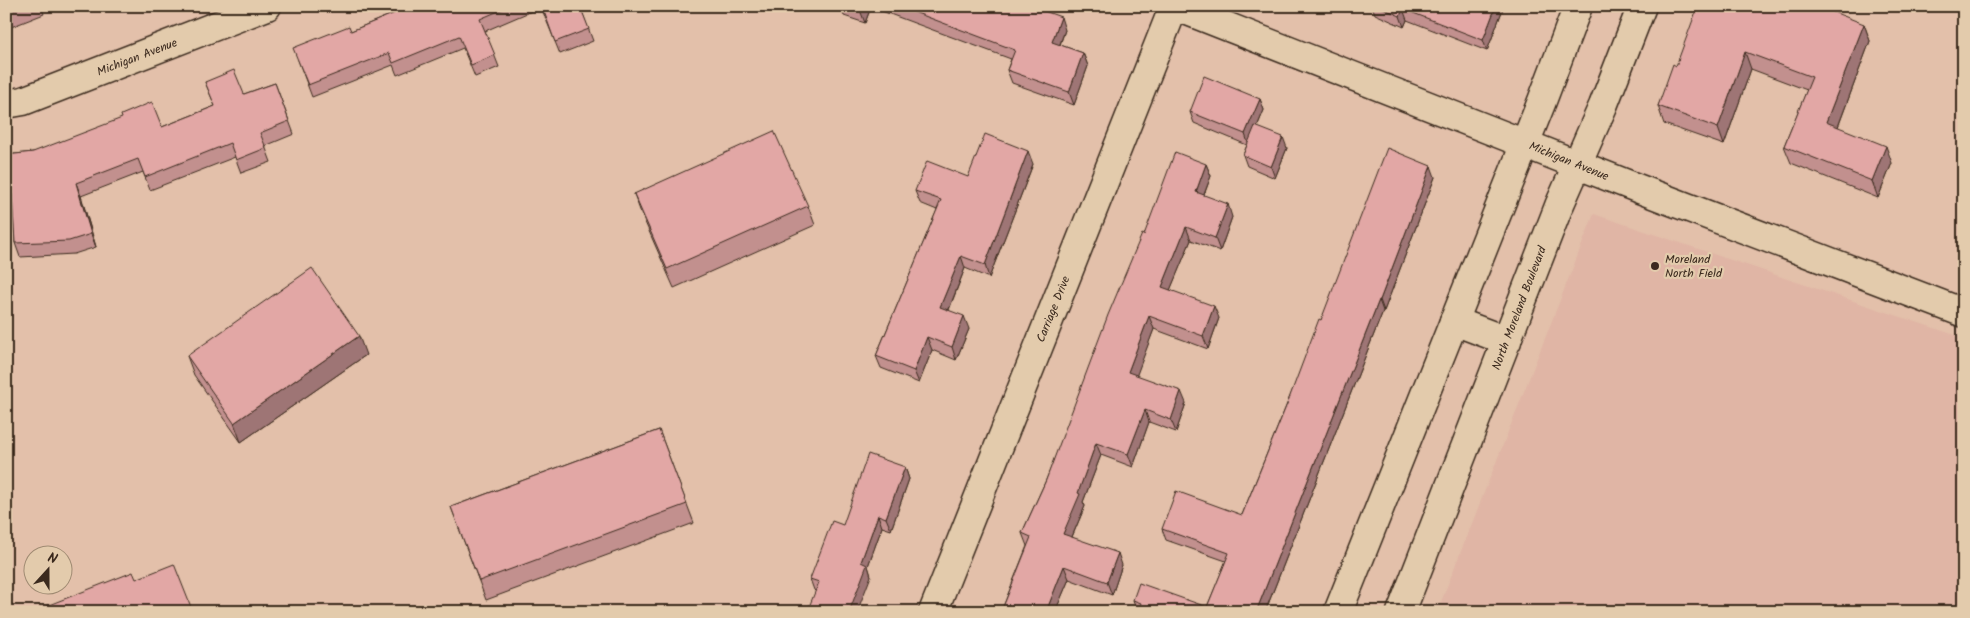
<svg xmlns="http://www.w3.org/2000/svg" width="1970" height="618" font-family="Kalam,sans-serif">
	<rect width="100%" height="100%" fill="#e3c0aa"/>
	<filter id="ink" filterUnits="userSpaceOnUse"><feTurbulence type="fractalNoise" baseFrequency=".02" numOctaves="2"/><feDisplacementMap in="SourceGraphic" scale="10" xChannelSelector="R" yChannelSelector="G"/><feConvolveMatrix kernelMatrix="1 2 1 2 8 2 1 2 1" color-interpolation-filters="sRGB"/></filter>
	<g filter="url(#ink)">
		<polygon fill="#e0b5a5" points="1594,214 1964,338 1964,612 1437,612"/>
		<g fill="none" stroke-linecap="round" stroke-linejoin="round">
			<defs>
				<g id="street">
					<polyline points="1175,6 1637,188 1964,313"/>
					<polyline points="6,104 23,101 267,6"/>
					<polyline points="933,612 1174,6"/>
				</g>
				<g id="secondary">
					<polyline points="1454,321 1507,341"/>
					<polyline points="1338,612 1542,101 1578,6"/>
					<polyline points="1401,612 1559,206 1603,106 1642,6"/>
				</g>
			</defs>
			<use href="#street" stroke="#3b2a1e" stroke-width="31"/>
			<use href="#secondary" stroke="#3b2a1e" stroke-width="31"/>
			<use href="#street" stroke="#e3cbac" stroke-width="28"/>
			<use href="#secondary" stroke="#e3cbac" stroke-width="28"/>
		</g>
		<g fill="#c2908e" stroke="#3b2a1e">
			<polygon points="6,6 41,6 44,14 6,29"/>
			<polygon points="412,6 580,6 593,41 560,54 541,7 485,31 499,67 475,77 463,48 397,75 393,65 312,97 298,60 351,31"/>
			<polygon points="841,6 1030,6 1065,30 1060,45 1083,53 1088,66 1074,105 1012,83 1007,70 1011,59 871,7 865,23 844,16"/>
			<polygon points="1372,6 1504,6 1487,51 1407,20 1404,27 1375,14"/>
			<polygon points="1864,24 1870,41 1838,127 1892,163 1878,198 1791,163 1784,146 1807,90 1751,69 1724,145 1664,124 1658,106 1676,66"/>
			<polygon points="205,82 244,94 275,83 294,134 265,146 271,162 241,173 235,157 150,190 143,172 81,196 96,247 74,254 20,257 15,243 13,208 6,208 6,155 33,152 162,127 215,106"/>
			<polygon points="1260,99 1264,110 1257,127 1287,148 1275,178 1247,166 1243,155 1247,145 1194,123 1190,112"/>
			<polygon points="1033,164 989,278 965,268 949,310 969,329 956,360 932,350 919,383 881,368 876,356 937,210 920,203 915,191 968,177"/>
			<polygon points="1206,164 1211,176 1204,195 1232,217 1220,251 1191,240 1170,290 1219,318 1208,349 1154,329 1136,375 1186,403 1176,432 1149,422 1133,467 1101,455 1083,502 1085,506 1072,537 1122,565 1112,595 1069,579 1055,612 1001,612 1027,546 1022,533 1046,480 1144,235"/>
			<polygon points="1435,177 1384,311 1383,311 1265,612 1137,611 1133,600 1207,607 1226,561 1166,540 1162,529 1242,515 1321,320"/>
			<polygon points="634,194 808,206 815,225 674,288 641,213"/>
			<polygon points="366,355 241,442 194,375 187,356"/>
			<polygon points="659,430 694,523 486,600 451,507"/>
			<polygon points="905,467 909,479 891,530 882,527 868,566 871,576 815,591 814,590 810,579"/>
		</g>
		<g fill="#9e7574" stroke="#3b2a1e">
			<polygon points="862,6 870,6 871,7 865,23 860,10"/>
			<polygon points="1496,6 1504,6 1487,51 1483,40"/>
			<polygon points="1403,9 1407,20 1404,27 1400,16"/>
			<polygon points="1061,17 1065,30 1056,55 1052,42"/>
			<polygon points="1864,24 1870,41 1833,140 1826,122"/>
			<polygon points="1745,52 1751,69 1724,145 1718,128"/>
			<polygon points="1083,53 1088,66 1074,105 1069,92"/>
			<polygon points="1260,99 1264,110 1249,146 1245,134"/>
			<polygon points="1283,137 1287,148 1275,178 1271,167"/>
			<polygon points="1886,146 1892,163 1878,198 1872,181"/>
			<polygon points="1028,151 1033,164 989,278 985,265"/>
			<polygon points="1206,164 1211,176 1200,205 1196,192"/>
			<polygon points="1431,166 1435,177 1384,311 1380,300"/>
			<polygon points="76,183 81,196 96,247 91,234"/>
			<polygon points="1228,204 1232,217 1220,251 1215,238"/>
			<polygon points="1186,227 1191,240 1166,300 1162,287"/>
			<polygon points="961,256 965,268 945,319 940,307"/>
			<polygon points="1379,300 1383,311 1265,612 1256,612"/>
			<polygon points="1214,306 1219,318 1208,349 1203,336"/>
			<polygon points="964,316 969,329 956,360 952,347"/>
			<polygon points="1149,316 1154,329 1133,385 1128,372"/>
			<polygon points="359,336 366,355 241,442 234,423"/>
			<polygon points="927,337 932,350 919,383 914,371"/>
			<polygon points="1181,391 1186,403 1176,432 1171,420"/>
			<polygon points="1145,410 1149,422 1133,467 1128,454"/>
			<polygon points="1096,443 1101,455 1083,502 1085,506 1068,546 1063,534"/>
			<polygon points="905,467 909,479 891,530 886,518"/>
			<polygon points="878,515 882,527 868,566 871,576 857,612 849,612 861,562"/>
			<polygon points="1118,553 1122,565 1112,595 1107,582"/>
			<polygon points="1064,566 1069,579 1055,612 1046,612"/>
		</g>
		<g fill="#e2a7a5" stroke="#3b2a1e">
			<polygon points="6,6 17,6 6,11"/>
			<polygon points="412,6 510,6 480,19 495,55 471,65 459,36 393,63 389,53 308,85 293,48 349,26 351,31"/>
			<polygon points="542,6 580,6 589,29 555,42"/>
			<polygon points="849,6 862,6 860,10"/>
			<polygon points="898,6 1030,6 1061,17 1052,42 1083,53 1069,92 1007,70 1015,50"/>
			<polygon points="1378,6 1496,6 1483,40 1403,9 1400,16"/>
			<polygon points="1698,6 1818,6 1864,24 1826,122 1886,146 1872,181 1784,146 1812,77 1745,52 1718,128 1658,106 1673,64 1676,66"/>
			<polygon points="234,70 244,94 275,83 289,121 260,133 266,148 236,160 230,143 145,177 138,159 76,183 91,234 69,241 15,243 12,194 6,194 6,155 33,152 122,118 121,115 152,102 162,127 215,106 205,82"/>
			<polygon points="1204,76 1260,99 1245,134 1190,112"/>
			<polygon points="1255,126 1283,137 1271,167 1243,155"/>
			<polygon points="774,131 808,206 667,269 634,194"/>
			<polygon points="985,134 1028,151 985,265 961,256 940,307 964,316 952,347 927,337 914,371 876,356 941,200 915,191 927,161 968,177"/>
			<polygon points="1387,148 1431,166 1380,300 1379,300 1256,612 1138,612 1141,603 1133,600 1139,583 1207,607 1229,553 1162,529 1176,491 1242,515 1287,404 1319,319 1321,320"/>
			<polygon points="1175,152 1206,164 1196,192 1228,204 1215,238 1186,227 1162,287 1214,306 1203,336 1149,316 1128,372 1181,391 1171,420 1145,410 1128,454 1096,443 1078,493 1080,494 1063,534 1118,553 1107,582 1064,566 1046,612 1001,612 1031,537 1022,533 1046,480 1108,315 1142,234 1144,235"/>
			<polygon points="312,268 359,336 234,423 187,356"/>
			<polygon points="659,430 687,504 479,581 451,507"/>
			<polygon points="868,454 905,467 886,518 878,515 861,562 867,565 849,612 807,612 819,582 810,579 832,521 843,525"/>
			<polygon points="174,564 193,612 31,612 133,572 136,579"/>
		</g>
	</g>
	<circle fill="#3b2a1e" stroke="#e3cbac" stroke-width="2" cx="1655" cy="266" r="5"/>
	<g text-anchor="middle" stroke-width="4.5" stroke-linejoin="round" paint-order="stroke">
		<g font-size="12" fill="#3b2a1e" stroke="#e3cbac">
			<text transform="translate(137 57) rotate(-21)" y="4">Michigan Avenue</text>
			<text transform="translate(1569 161) rotate(22)" y="4">Michigan Avenue</text>
			<text transform="translate(1519 308) rotate(-69)" y="4">North Moreland Boulevard</text>
			<text transform="translate(1053 309) rotate(-68)" y="4">Carriage Drive</text>
		</g>
		<g font-size="12" fill="#3b2a1e" stroke="#e3cbac" text-anchor="start">
			<text x="1665" y="263">Moreland<tspan x="1665" dy="14">North Field</tspan></text>
		</g>
	</g>
	<rect width="1970" height="618" fill="none" stroke="#e3cbac" stroke-width="25"/>
	<rect x="12" y="12" width="1945" height="593" fill="none" stroke="#3b2a1e" stroke-width="2" filter="url(#ink)"/>
	<g transform="translate(48 570) rotate(21)"><circle r="24" fill="#e3cbac" stroke="#a08b73"/>
	<path d="M0-4L9 19L0 12L-9 19Z" fill="#3b2a1e"/>
	<text y="-8" font-size="14" font-weight="bold" text-anchor="middle" fill="#3b2a1e">N</text>
	</g>
</svg>
